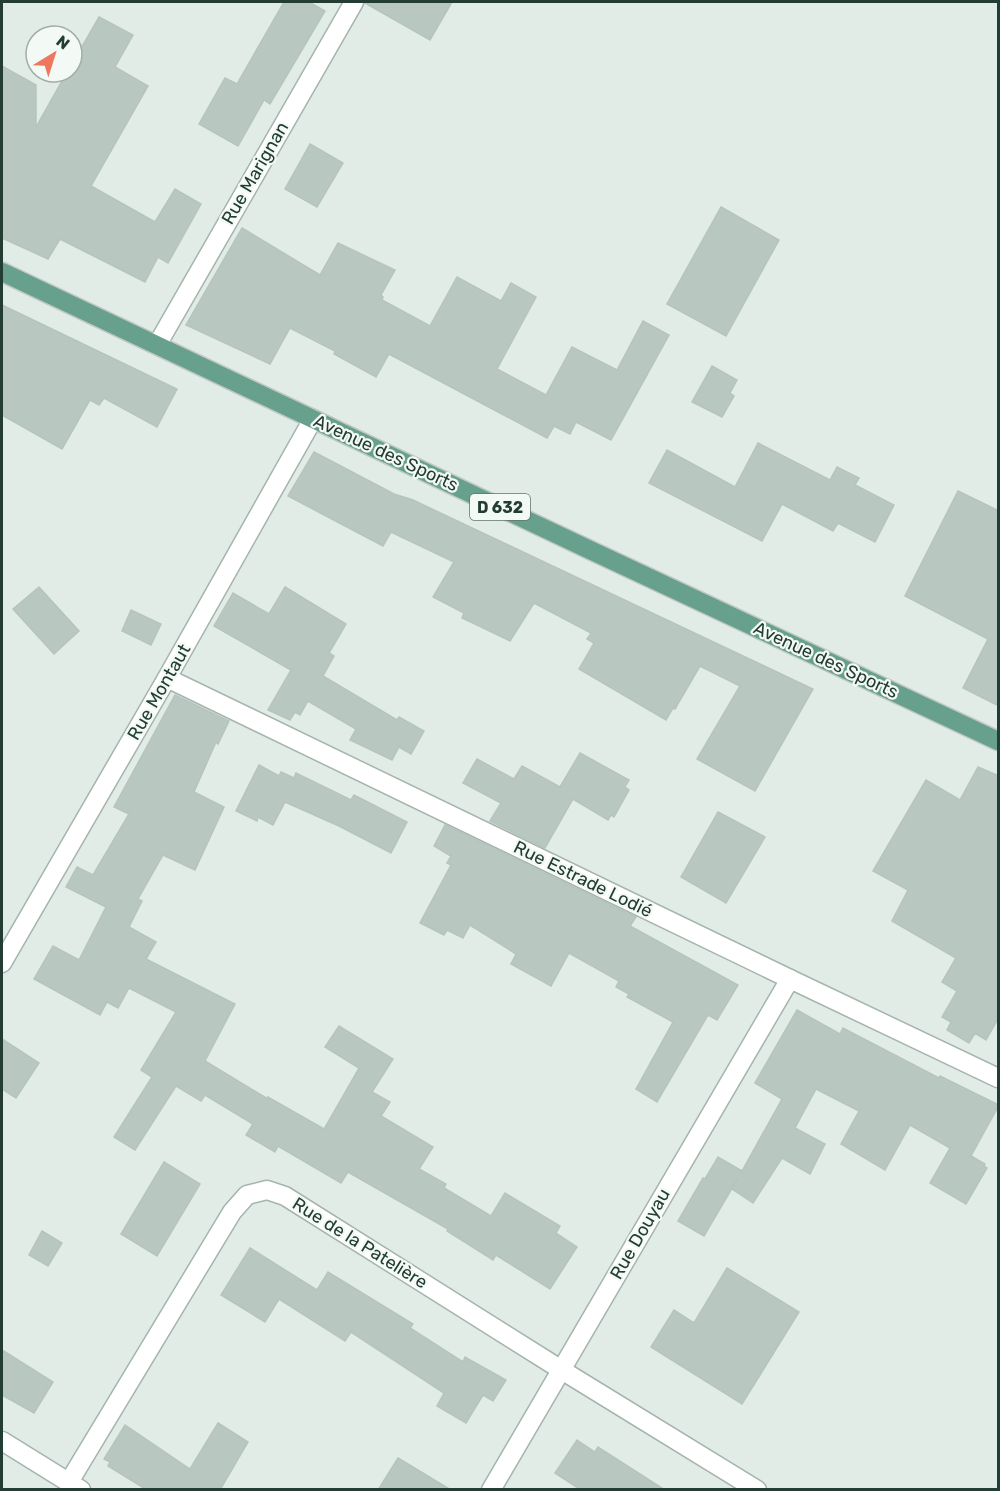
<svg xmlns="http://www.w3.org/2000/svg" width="1000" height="1491" font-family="Rubik,sans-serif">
	<rect width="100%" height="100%" fill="#e2ece7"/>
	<g fill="#b8c7c0" stroke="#b5c5bd" stroke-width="1.5">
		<polygon points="284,2 309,2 325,11 270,104 264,100 238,146 199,124 225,78 237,84"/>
		<polygon points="365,2 452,2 430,40 365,3"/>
		<polygon points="99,17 133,35 115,67 148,86 91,186 155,222 175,189 201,204 168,263 158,257 145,282 60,239 48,259 2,238 2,66 36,85 36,127 67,72 72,72 72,64"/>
		<polygon points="310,144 343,163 317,207 285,189"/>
		<polygon points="721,207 779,240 726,336 667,304"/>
		<polygon points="242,228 320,275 338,243 395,270 381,295 383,297 382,300 430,326 457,277 501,301 511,283 536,297 497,369 546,395 572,347 617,370 643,321 669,335 611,440 576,422 570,434 554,426 547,438 389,354 376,377 334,354 335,351 290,328 270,364 186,325"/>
		<polygon points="2,305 177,389 157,427 104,398 99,405 90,400 62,449 2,415"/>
		<polygon points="712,366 737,380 730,393 734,396 722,417 692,402"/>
		<polygon points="758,443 830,480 837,467 859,478 855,485 894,505 875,542 838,523 833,531 782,504 762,541 649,483 667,450 735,487"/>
		<polygon points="314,452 394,494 413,500 813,689 755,791 697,759 740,686 700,666 675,709 673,708 666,720 579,669 594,643 587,639 591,633 534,603 510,641 462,618 464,613 433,597 454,562 391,532 383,546 288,496"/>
		<polygon points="958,491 999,511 999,706 963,688 988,639 905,596"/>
		<polygon points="39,587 79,631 54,654 13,609"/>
		<polygon points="285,587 346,624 329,653 334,656 323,676 397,720 399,717 424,731 411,754 399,747 392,760 350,740 356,729 308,701 300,715 295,712 290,720 268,710 291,670 214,626 233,593 269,614"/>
		<polygon points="131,610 161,624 151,645 122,631"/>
		<polygon points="175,695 229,721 218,744 216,742 194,792 224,807 195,870 163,855 138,899 142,901 129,927 156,942 146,959 235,1004 205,1061 268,1099 268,1097 324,1129 359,1068 325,1047 339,1026 393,1059 372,1092 390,1102 381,1116 433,1147 419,1169 446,1184 444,1188 491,1216 505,1193 560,1226 556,1233 577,1247 550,1289 496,1255 493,1260 447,1231 448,1229 348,1172 341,1183 278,1146 275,1152 246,1135 253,1124 205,1095 201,1101 176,1086 135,1150 114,1137 152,1077 141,1070 176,1012 129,988 118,1008 107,1002 100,1015 34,979 53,946 79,960 106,907 66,887 77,867 93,875 129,814 114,807"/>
		<polygon points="580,753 629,780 625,787 629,790 614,817 611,815 608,820 573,799 545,848 490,821 501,803 463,783 477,759 514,779 522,766 560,787"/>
		<polygon points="259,765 279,776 281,772 294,778 296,773 351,800 354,795 407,822 391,853 339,826 285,802 273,825 258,817 257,821 236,811"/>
		<polygon points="978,767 999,776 999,1017 986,1040 975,1033 969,1043 947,1030 951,1022 942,1017 957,991 942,982 956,958 892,921 908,890 873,871 926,780 960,800"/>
		<polygon points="718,812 765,837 726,903 681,877"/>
		<polygon points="445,825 636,917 630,926 738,985 717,1020 708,1015 657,1102 636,1089 673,1022 627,997 629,994 616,987 619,981 569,953 551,986 511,964 516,954 470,925 463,938 447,930 444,935 420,923 451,865 447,863 451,856 434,846"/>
		<polygon points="797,1010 840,1034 843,1028 939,1078 940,1076 999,1105 971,1156 985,1164 984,1166 987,1168 966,1204 930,1183 950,1148 910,1125 885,1170 841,1144 859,1111 816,1089 795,1128 825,1144 810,1174 782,1158 753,1203 732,1189 738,1178 704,1236 678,1221 703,1178 705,1179 718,1157 742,1171 782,1099 755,1083"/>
		<polygon points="2,1039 39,1063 16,1098 2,1089"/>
		<polygon points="164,1162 200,1184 157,1256 121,1234"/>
		<polygon points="42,1231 62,1243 48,1266 29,1255"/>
		<polygon points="250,1248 317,1290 328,1272 413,1324 410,1328 463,1362 465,1357 506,1380 493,1401 483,1395 466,1423 437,1406 444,1393 351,1332 345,1341 279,1299 265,1322 221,1295"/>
		<polygon points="727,1268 799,1312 742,1404 651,1347 674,1310 694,1323"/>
		<polygon points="2,1350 53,1382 34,1413 2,1395"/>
		<polygon points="218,1423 248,1442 220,1490 147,1490 108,1466 110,1462 104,1459 125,1425 190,1469"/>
		<polygon points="577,1440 595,1452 598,1447 665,1490 581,1490 555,1473"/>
		<polygon points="398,1458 451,1490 378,1490"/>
	</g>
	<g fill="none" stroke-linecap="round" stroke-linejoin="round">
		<defs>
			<g id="minor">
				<polyline points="157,345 354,2"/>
				<polyline points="167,678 790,979 998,1078"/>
				<polyline points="2,963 167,678 313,419"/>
				<polyline points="2,1441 81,1490"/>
				<polyline points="69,1482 232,1212 247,1195 267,1190 285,1196 560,1369 757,1490"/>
				<polyline points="491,1490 790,979"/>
			</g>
			<polyline id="primary" points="2,272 590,550 998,741"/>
		</defs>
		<use href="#minor" stroke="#a5b4ae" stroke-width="21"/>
		<use href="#primary" stroke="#c1c9c6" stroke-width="21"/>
		<use href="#minor" stroke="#fff" stroke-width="18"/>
		<use href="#primary" stroke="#68a08e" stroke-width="18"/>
	</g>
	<g text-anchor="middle" stroke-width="4.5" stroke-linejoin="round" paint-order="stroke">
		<rect fill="#f3f9f5" stroke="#61756e" stroke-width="1.5" x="470" y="494" width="60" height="26" rx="4.5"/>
		<g font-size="16" font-weight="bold" fill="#233d34">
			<text x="500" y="513">D 632</text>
		</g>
		<g font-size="18" fill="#233d34" stroke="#f3f9f5">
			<text transform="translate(255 173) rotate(-60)" y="6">Rue Marignan</text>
			<text transform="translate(386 453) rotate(25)" y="6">Avenue des Sports</text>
			<text transform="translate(826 660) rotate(25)" y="6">Avenue des Sports</text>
			<text transform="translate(159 692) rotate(-60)" y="6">Rue Montaut</text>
			<text transform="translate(583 879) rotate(26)" y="6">Rue Estrade Lodié</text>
			<text transform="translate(640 1234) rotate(-60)" y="6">Rue Douyau</text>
			<text transform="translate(360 1243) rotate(32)" y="6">Rue de la Patelière</text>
		</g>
	</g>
	<rect width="1000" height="1491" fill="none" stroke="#233d34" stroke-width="6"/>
	<g transform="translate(54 54) rotate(38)"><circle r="28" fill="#f3f9f5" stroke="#a0aea8" stroke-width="1.5"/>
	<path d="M0-4.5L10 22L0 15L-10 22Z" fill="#ee775e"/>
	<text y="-9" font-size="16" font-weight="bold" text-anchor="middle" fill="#233d34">N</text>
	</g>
</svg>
